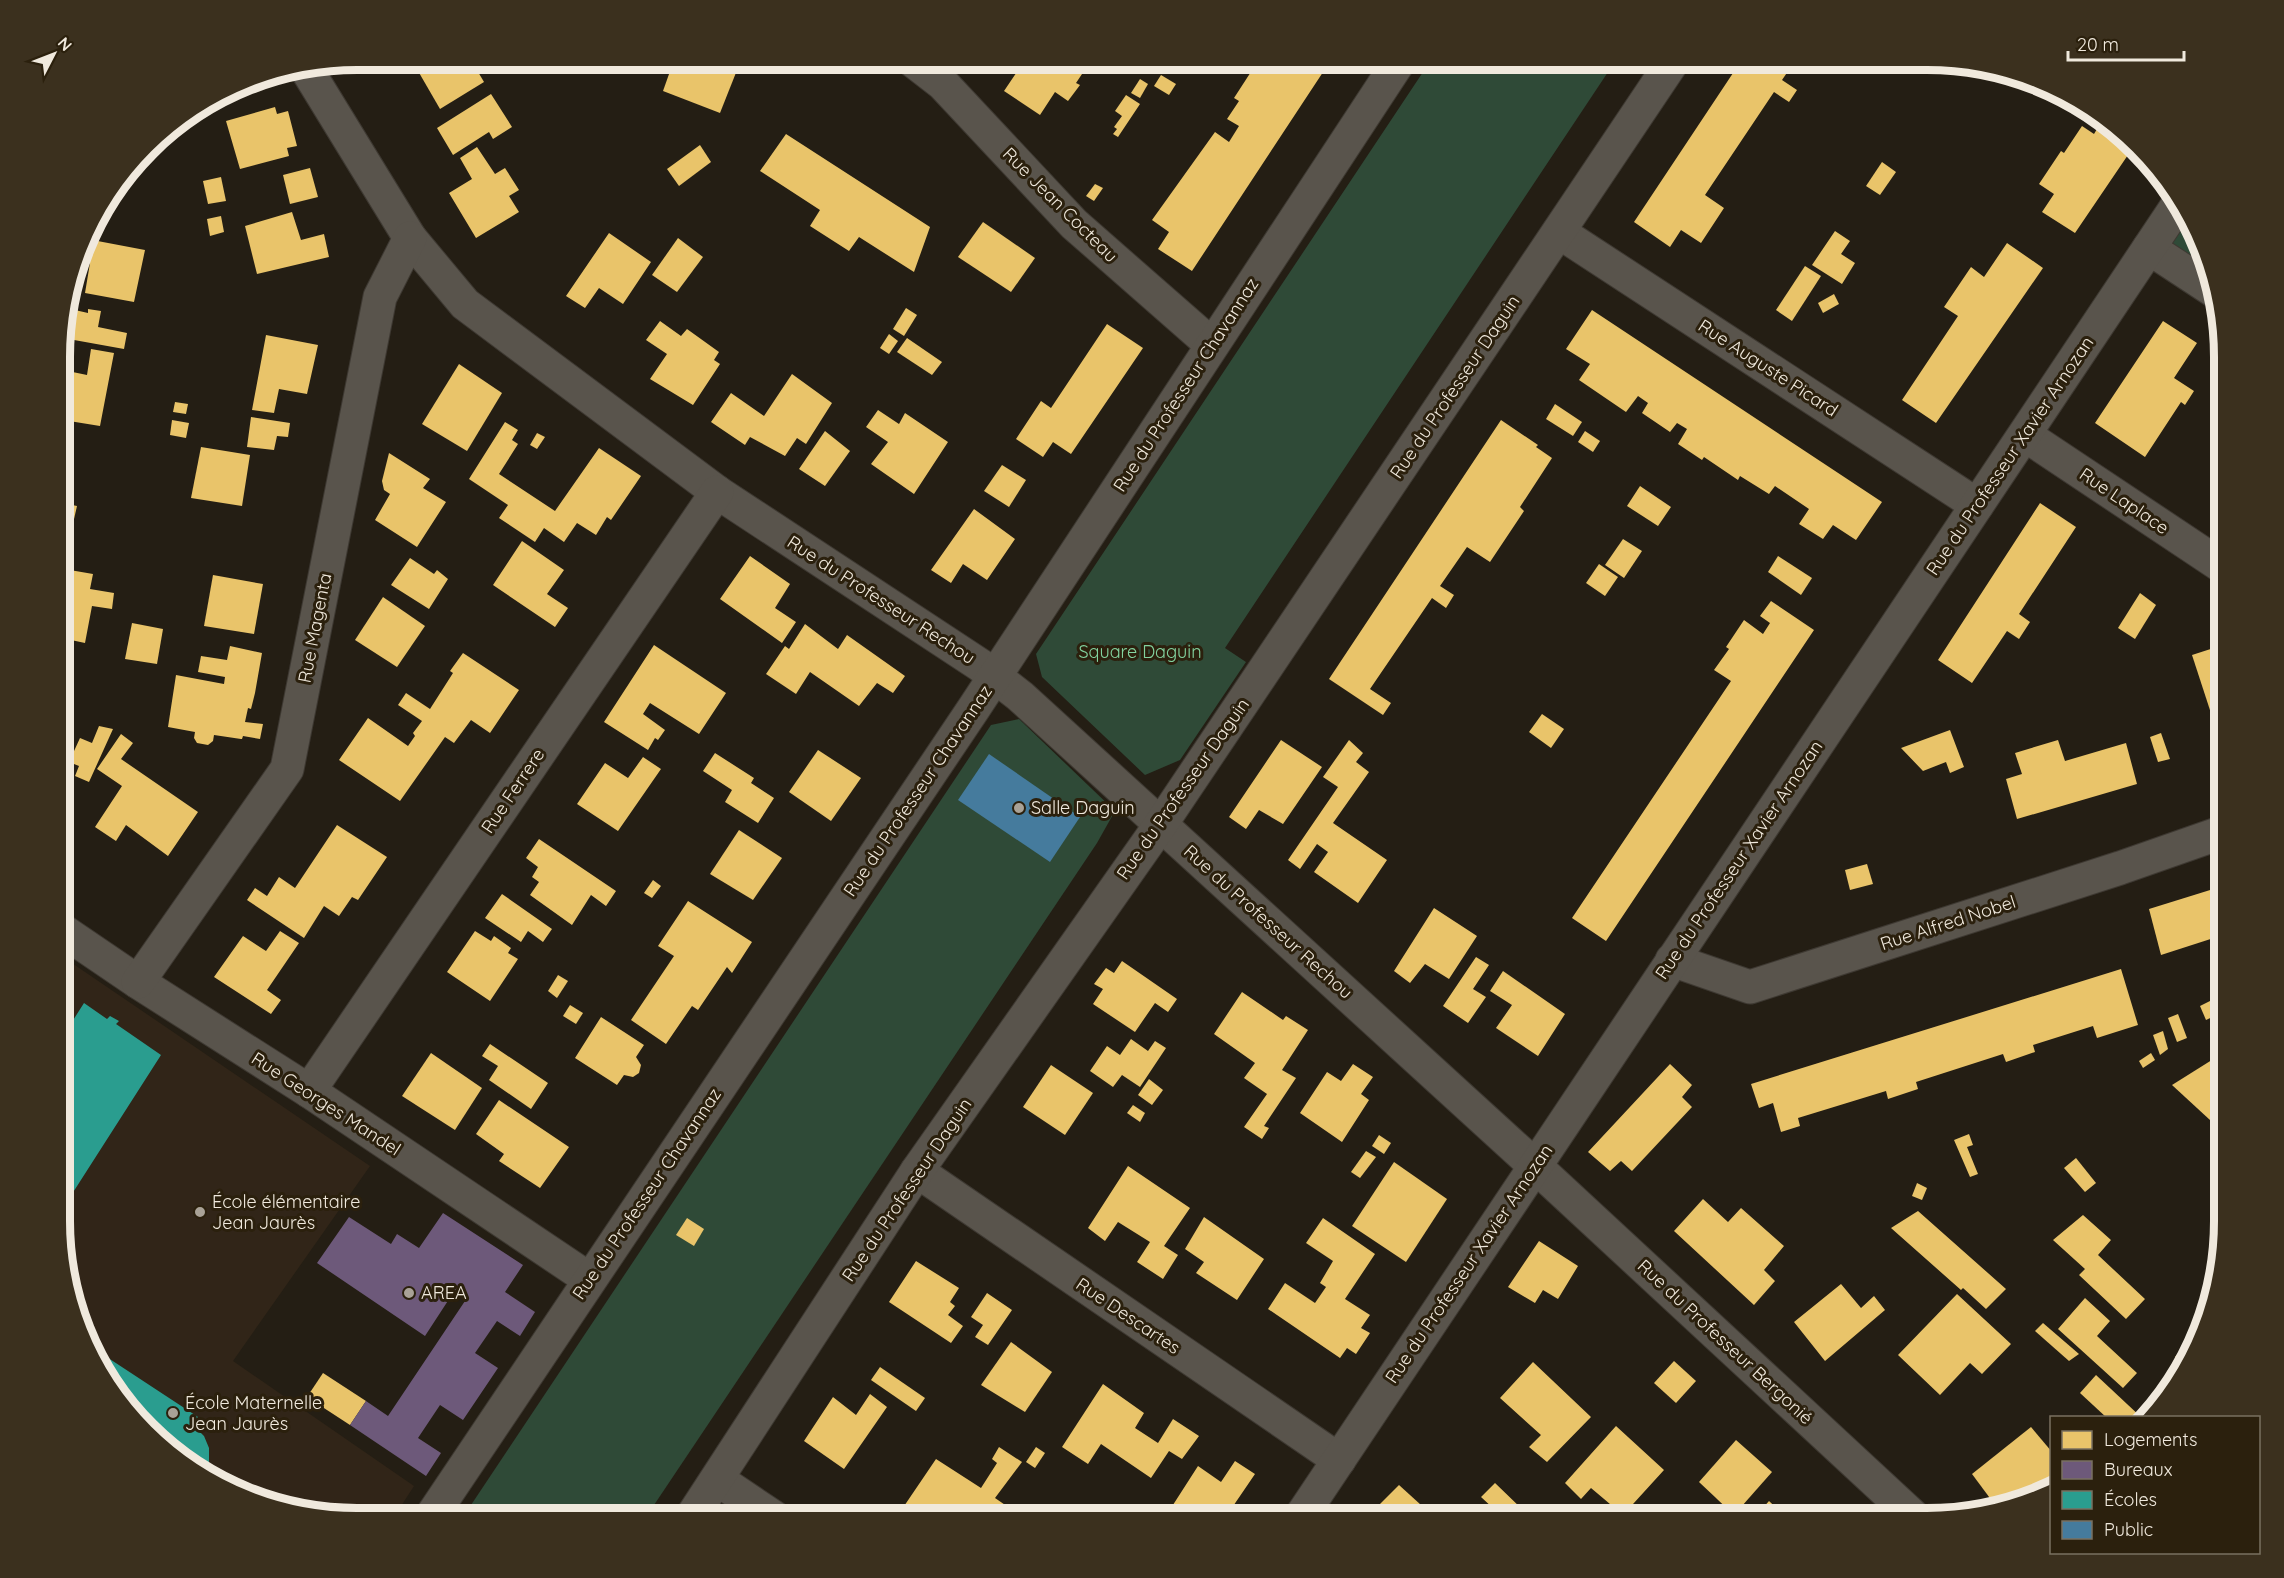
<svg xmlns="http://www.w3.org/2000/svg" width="2284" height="1578" font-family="Quicksand,sans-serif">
	<rect width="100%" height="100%" fill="#241e14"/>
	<polygon fill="#312518" points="63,957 370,1166 233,1361 414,1486 394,1517 339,1517 262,1502 177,1457 100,1369 63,1259"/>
	<g fill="#2f4a37">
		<polygon points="1431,60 1616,60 1225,648 1246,662 1180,760 1145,775 1042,677 1036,654"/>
		<polygon points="2184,209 2214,280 2149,248"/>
		<polygon points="1019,719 1115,811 1097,843 646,1517 463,1517 991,725"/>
	</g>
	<g fill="#e9c46a">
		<polygon points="421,60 471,60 484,82 440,109 414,64"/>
		<polygon points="674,60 741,60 720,113 663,91"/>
		<polygon points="1025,60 1096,60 1089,71 1086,68 1076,83 1080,85 1068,101 1055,92 1040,115 1004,91"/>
		<polygon points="1265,60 1331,60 1192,271 1158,249 1169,232 1152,220 1215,132 1229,142 1239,126 1227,119 1239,101 1234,98 1258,61 1262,64"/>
		<polygon points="1741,61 1795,61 1782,80 1797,90 1789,102 1774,92 1705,195 1724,208 1701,243 1681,230 1670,247 1634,222"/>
		<polygon points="1161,75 1176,84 1169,95 1154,86"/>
		<polygon points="1140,79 1148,84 1140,98 1131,93"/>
		<polygon points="491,94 512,127 493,139 489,132 453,155 437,128"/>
		<polygon points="1126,95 1140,104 1118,137 1113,134 1117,129 1114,127 1122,116 1115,111"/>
		<polygon points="275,107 277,114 288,111 297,146 287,148 289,156 240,169 226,121"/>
		<polygon points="2103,119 2132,149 2075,233 2042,212 2054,194 2039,184 2061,151 2064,153 2082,126 2094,134"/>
		<polygon points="786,134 930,227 914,272 859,237 849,251 810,226 820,210 760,171"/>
		<polygon points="700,145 711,162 679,186 667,169"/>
		<polygon points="477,147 495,174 505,168 519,190 509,196 519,212 476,238 449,193 472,179 460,158"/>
		<polygon points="1882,162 1896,172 1880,195 1866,186"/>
		<polygon points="310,168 318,197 290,204 283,175"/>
		<polygon points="221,177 226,201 208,204 203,181"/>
		<polygon points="1095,184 1103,188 1094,201 1086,196"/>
		<polygon points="292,212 301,240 324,234 329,257 257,274 245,226"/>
		<polygon points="221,216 224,232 210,236 207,219"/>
		<polygon points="983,222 1035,258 1011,292 958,257"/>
		<polygon points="1835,231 1850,241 1841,254 1855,263 1842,284 1812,265"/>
		<polygon points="609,233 651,262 623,304 599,288 585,308 566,296"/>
		<polygon points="678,238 703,257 677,292 652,275"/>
		<polygon points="87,239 145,250 134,302 85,293 90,263 80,261"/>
		<polygon points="2007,243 2043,268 1936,423 1902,400 1958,316 1944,307 1971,267 1984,277"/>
		<polygon points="1805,266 1821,276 1792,321 1776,310"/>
		<polygon points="1834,294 1839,304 1823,313 1818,303"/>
		<polygon points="66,308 88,313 88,309 101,311 98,327 127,333 124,349 63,338 63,319"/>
		<polygon points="906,308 917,315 904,336 893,329"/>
		<polygon points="1592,310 1882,502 1856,540 1833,525 1823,539 1799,524 1809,509 1775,486 1769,494 1740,476 1738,480 1704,457 1702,460 1678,444 1687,429 1677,423 1670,432 1642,413 1648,403 1638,396 1626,412 1579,380 1590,364 1566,349"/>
		<polygon points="660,321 681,336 687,329 719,352 714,360 720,364 693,405 650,379 667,354 646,340"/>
		<polygon points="2163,321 2197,343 2174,378 2194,391 2185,405 2181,402 2145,457 2095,423"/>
		<polygon points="1107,324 1143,348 1071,454 1053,442 1043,457 1016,439 1041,401 1051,408"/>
		<polygon points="889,334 898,341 889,354 880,348"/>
		<polygon points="266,335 318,345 307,394 279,389 274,413 252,410"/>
		<polygon points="907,338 942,362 932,375 897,352"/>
		<polygon points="91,349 114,353 100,426 63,420 63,370 87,375"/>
		<polygon points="459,364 502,393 467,451 422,424"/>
		<polygon points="792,374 832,403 806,444 797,438 785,456 750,437 745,445 711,422 731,393 764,416"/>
		<polygon points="175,402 188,404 186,414 173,412"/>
		<polygon points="1555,404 1582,422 1573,436 1546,419"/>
		<polygon points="878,410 899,424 905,413 948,442 914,494 871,464 888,442 866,427"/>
		<polygon points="251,417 290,423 288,437 277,436 274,450 247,447"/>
		<polygon points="172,420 189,423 186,438 170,435"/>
		<polygon points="1501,420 1538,445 1536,447 1552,458 1520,507 1524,511 1490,562 1467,547 1440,586 1454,595 1446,608 1432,598 1370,689 1391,703 1383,715 1329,679"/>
		<polygon points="505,422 518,430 512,440 518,444 499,474 555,511 599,448 641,476 611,520 607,517 596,535 577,523 564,542 544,528 535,542 499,518 508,505 469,479"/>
		<polygon points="825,431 850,451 825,486 799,469"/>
		<polygon points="1585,431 1600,441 1593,452 1578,442"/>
		<polygon points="537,433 545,437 537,449 530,445"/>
		<polygon points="201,447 250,455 242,506 191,498"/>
		<polygon points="389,453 430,479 423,488 446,502 417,547 375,520 390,494 384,490 382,481"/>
		<polygon points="1002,465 1026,480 1009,507 984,491"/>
		<polygon points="1640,486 1671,507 1658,526 1627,506"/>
		<polygon points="63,503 77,506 66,554 63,554"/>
		<polygon points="2040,503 2076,527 2019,614 2030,622 2019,639 2007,631 1972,683 1938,660"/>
		<polygon points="974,509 1015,539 987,580 963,564 951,583 931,570"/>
		<polygon points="1623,539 1642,551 1624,578 1605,565"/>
		<polygon points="522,541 564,570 547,594 568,608 555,627 493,585"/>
		<polygon points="750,556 790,584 775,608 796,622 782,643 720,599"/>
		<polygon points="1778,556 1812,578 1801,595 1768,572"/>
		<polygon points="410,558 434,574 437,570 448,579 429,609 391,585"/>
		<polygon points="1599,564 1618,577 1605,596 1586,583"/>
		<polygon points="64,569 93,574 90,589 114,593 112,609 92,606 85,643 71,640 66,668 63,667 63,578"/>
		<polygon points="213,575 263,584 254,634 204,626"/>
		<polygon points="2140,593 2156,605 2135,639 2118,628"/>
		<polygon points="383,597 425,626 397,667 355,640"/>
		<polygon points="1771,601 1814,630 1606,941 1572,918 1731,681 1714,670 1729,649 1726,647 1744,620 1763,634 1770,623 1760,616"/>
		<polygon points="132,623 163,629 157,664 125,659"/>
		<polygon points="805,624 838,649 847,635 905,676 893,693 877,683 859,706 810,672 796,694 766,674 785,646 789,649"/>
		<polygon points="654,645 726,693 699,734 650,703 643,714 665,730 658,740 655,738 648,750 604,722"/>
		<polygon points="2223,645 2223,750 2192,655"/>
		<polygon points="230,646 262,653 255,693 251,709 248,708 245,722 263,724 260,739 243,736 242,739 241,739 214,735 213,741 208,745 197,743 194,738 195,732 168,727 176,675 224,684 225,677 198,672 201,656 227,660"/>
		<polygon points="463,653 519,690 490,733 471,720 454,743 445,737 400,801 339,760 368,718 408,746 415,736 413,733 422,721 398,705 406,693 430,709 453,673 450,671"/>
		<polygon points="1542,714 1564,729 1551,748 1529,732"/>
		<polygon points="99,726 113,729 89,782 75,776 79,766 69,762 80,738 92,743"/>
		<polygon points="1950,730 1964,767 1950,773 1946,762 1923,771 1901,748"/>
		<polygon points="2161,733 2170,759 2158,762 2150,737"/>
		<polygon points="121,734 133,743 121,759 198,812 168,856 126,825 116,841 95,827 122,786 97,769"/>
		<polygon points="1281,740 1322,767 1283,824 1259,810 1246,829 1229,817"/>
		<polygon points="1349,740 1363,753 1356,762 1369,772 1333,823 1387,860 1358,903 1314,872 1328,852 1317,844 1300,869 1288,860 1338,787 1323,777"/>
		<polygon points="2058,740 2065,761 2126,743 2137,784 2017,819 2006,779 2022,774 2015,753"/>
		<polygon points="818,750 861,778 831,821 789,792"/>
		<polygon points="715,753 754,778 751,783 774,798 758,823 725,802 732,790 703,771"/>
		<polygon points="643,757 661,769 618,831 577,804 605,763 628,778"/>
		<polygon points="337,825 387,857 358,900 352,897 339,916 324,906 304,938 247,900 255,888 267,896 279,877 295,888"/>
		<polygon points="739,830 782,858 753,900 710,874"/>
		<polygon points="539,839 616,891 606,906 591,895 572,925 530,895 539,882 532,877 538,867 526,858"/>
		<polygon points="1867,864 1873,884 1850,890 1845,870"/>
		<polygon points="653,880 661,886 652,898 644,893"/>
		<polygon points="2223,886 2223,935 2161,955 2149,909"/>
		<polygon points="502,894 552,929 543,942 528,931 521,942 485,918"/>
		<polygon points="688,901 752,942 732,973 727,967 698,1010 692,1006 666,1044 631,1020 674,956 658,946"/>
		<polygon points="1434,908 1477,936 1449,979 1425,964 1410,983 1394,971"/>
		<polygon points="280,931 299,943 267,990 281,1000 271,1014 214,977 243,936 266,951"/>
		<polygon points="475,931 491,941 494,936 511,948 508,953 518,959 490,1001 447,972"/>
		<polygon points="1476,957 1489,965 1473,989 1486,997 1468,1023 1443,1006"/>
		<polygon points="1122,961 1177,999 1168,1012 1155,1003 1135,1032 1093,1004 1103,989 1094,984 1106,968 1114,973"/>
		<polygon points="2121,969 2138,1025 2097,1038 2093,1026 2033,1045 2035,1052 2006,1062 2003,1054 1916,1082 1918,1089 1888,1099 1886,1091 1798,1118 1800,1126 1781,1132 1773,1103 1759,1108 1751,1084"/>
		<polygon points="1503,971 1565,1014 1538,1056 1496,1028 1512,1005 1490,991"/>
		<polygon points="558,975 568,981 557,998 548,991"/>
		<polygon points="1242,992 1283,1020 1286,1016 1308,1030 1282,1070 1296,1078 1264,1126 1269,1128 1262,1139 1244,1127 1267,1094 1244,1078 1255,1063 1214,1034"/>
		<polygon points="2222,995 2223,1012 2206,1020 2200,1006"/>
		<polygon points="570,1005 583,1013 576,1024 563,1016"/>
		<polygon points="2178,1014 2187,1038 2177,1042 2168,1018"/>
		<polygon points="601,1017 644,1045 636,1057 641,1065 639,1073 633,1077 624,1075 617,1085 575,1058"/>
		<polygon points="2163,1031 2168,1049 2160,1055 2153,1035"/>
		<polygon points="1131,1039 1148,1051 1155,1041 1166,1048 1140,1087 1122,1075 1113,1087 1090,1071 1107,1046 1120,1055"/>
		<polygon points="490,1044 548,1083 531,1109 489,1080 498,1066 482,1056"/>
		<polygon points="431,1053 482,1088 455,1130 402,1096"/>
		<polygon points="2151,1053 2155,1060 2143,1068 2139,1061"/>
		<polygon points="2223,1053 2223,1132 2172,1085"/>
		<polygon points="1353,1064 1373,1077 1361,1094 1369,1100 1342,1142 1300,1113 1327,1072 1341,1081"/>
		<polygon points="1670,1064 1692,1085 1682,1097 1692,1107 1632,1171 1621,1161 1610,1171 1588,1152"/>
		<polygon points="1051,1065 1093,1093 1065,1135 1023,1107"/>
		<polygon points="1149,1079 1163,1090 1152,1105 1138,1095"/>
		<polygon points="499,1100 569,1147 540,1188 499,1161 504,1154 476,1134"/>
		<polygon points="1133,1105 1145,1113 1140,1122 1127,1113"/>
		<polygon points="1969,1134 1973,1145 1967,1147 1978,1174 1970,1177 1954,1140"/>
		<polygon points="1379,1135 1391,1143 1384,1154 1372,1146"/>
		<polygon points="1366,1151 1376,1157 1360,1178 1351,1172"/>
		<polygon points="2076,1158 2096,1183 2085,1192 2064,1168"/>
		<polygon points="1394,1162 1447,1199 1406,1262 1352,1226"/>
		<polygon points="1128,1166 1190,1208 1164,1246 1178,1255 1163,1279 1137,1262 1150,1242 1118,1222 1105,1241 1088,1228"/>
		<polygon points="1917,1183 1927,1188 1922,1200 1912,1196"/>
		<polygon points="1703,1199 1728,1222 1741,1208 1784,1246 1764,1270 1775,1281 1754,1305 1674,1231"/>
		<polygon points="1918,1211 2006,1289 1986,1309 1963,1288 1961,1290 1891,1228"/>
		<polygon points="2083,1215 2111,1240 2098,1255 2145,1299 2126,1319 2079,1275 2085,1269 2053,1240"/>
		<polygon points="1204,1217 1264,1259 1237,1300 1196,1273 1204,1262 1185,1249"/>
		<polygon points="687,1218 704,1229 694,1246 676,1235"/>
		<polygon points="1323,1218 1375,1254 1345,1299 1370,1315 1361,1328 1370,1333 1356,1354 1347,1348 1340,1358 1268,1309 1285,1283 1315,1303 1326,1287 1320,1283 1333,1261 1306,1243"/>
		<polygon points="1539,1241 1578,1266 1558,1299 1543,1290 1535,1303 1508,1287"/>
		<polygon points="916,1261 959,1288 950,1302 955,1306 948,1315 963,1326 951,1343 889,1302"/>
		<polygon points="1841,1284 1861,1308 1874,1296 1885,1310 1825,1361 1794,1322"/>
		<polygon points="987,1293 1012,1310 988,1345 975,1337 983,1325 971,1317"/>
		<polygon points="1957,1294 2011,1344 1982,1374 1970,1363 1940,1395 1898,1355"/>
		<polygon points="2085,1298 2110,1321 2097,1336 2137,1373 2123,1388 2058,1329"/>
		<polygon points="2043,1323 2079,1354 2069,1361 2035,1331"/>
		<polygon points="2203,1324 2203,1325 2182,1364 2175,1357"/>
		<polygon points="1011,1342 1052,1372 1025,1412 981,1385"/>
		<polygon points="1674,1361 1696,1381 1676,1403 1654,1383"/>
		<polygon points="1533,1362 1591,1417 1547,1462 1529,1447 1541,1435 1500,1398"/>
		<polygon points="880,1367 925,1398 916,1411 871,1380"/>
		<polygon points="323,1373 366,1401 350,1425 307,1397"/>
		<polygon points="2096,1375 2142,1418 2107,1418 2080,1393"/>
		<polygon points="1103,1384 1144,1413 1135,1428 1158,1443 1173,1419 1199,1436 1182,1459 1169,1451 1151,1478 1101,1444 1088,1464 1062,1447"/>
		<polygon points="870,1394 887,1407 844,1469 804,1441 833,1397 856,1415"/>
		<polygon points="1616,1426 1664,1470 1623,1515 1591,1488 1581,1499 1565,1483"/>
		<polygon points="2031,1427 2052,1452 2052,1479 2025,1500 1998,1509 1972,1474"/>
		<polygon points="1736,1440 1772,1472 1734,1515 1699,1482"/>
		<polygon points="999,1447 1022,1462 995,1498 1011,1509 1005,1518 973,1518 963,1511 959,1518 896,1518 936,1459 981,1488 997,1463 992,1459"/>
		<polygon points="1036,1447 1045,1453 1035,1468 1026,1462"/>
		<polygon points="1235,1461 1255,1474 1225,1518 1186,1518 1171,1508 1198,1466 1221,1482"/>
		<polygon points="1495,1483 1523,1510 1516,1518 1493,1518 1489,1514 1494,1509 1481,1497"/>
		<polygon points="1399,1485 1421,1505 1408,1518 1366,1518"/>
		<polygon points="1769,1501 1787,1518 1754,1518"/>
	</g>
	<polygon fill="#6d597a" points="443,1213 523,1265 505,1292 535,1312 520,1336 497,1321 475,1353 498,1368 463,1420 440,1405 418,1438 441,1453 426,1476 350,1425 366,1401 388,1416 467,1298 455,1290 425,1336 317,1263 349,1217 391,1244 397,1234 419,1248"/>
	<g fill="#2a9d8f">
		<polygon points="84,1003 107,1019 110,1016 119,1021 116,1024 161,1055 63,1208 63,1036"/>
		<polygon points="93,1348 198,1417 193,1425 204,1436 209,1448 209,1466 207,1473 177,1457 100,1369"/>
	</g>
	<polygon fill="#457b9d" points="989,754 1080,817 1050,862 958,800"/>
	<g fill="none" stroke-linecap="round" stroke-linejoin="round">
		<defs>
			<g id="minor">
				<polyline points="912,60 943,84 1074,224 1212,345"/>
				<polyline points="307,70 410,238 465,304 717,492 980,665 1020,696 1535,1166 1915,1518"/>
				<polyline points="1559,232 1977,505"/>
				<polyline points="2149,248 2216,292"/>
				<polyline points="2025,435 2223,567"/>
				<polyline points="63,931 138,982 309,1091 589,1279"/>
				<polyline points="1672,960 1750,987 2120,868 2223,832"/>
				<polyline points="138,982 287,769 380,297 410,238"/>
				<polyline points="309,1091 717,492"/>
				<polyline points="917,1171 1339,1460"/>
				<polyline points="717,1479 775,1518"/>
				<polyline points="431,1517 974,708 1400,60"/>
				<polyline points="691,1518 917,1171 1161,824 1673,61"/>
				<polyline points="1300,1518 2179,203"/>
			</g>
		</defs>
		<use href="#minor" stroke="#3e3932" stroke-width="35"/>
		<use href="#minor" stroke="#59544c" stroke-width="33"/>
	</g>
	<g fill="#a9a297" stroke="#2b200d" stroke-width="2">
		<circle cx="1019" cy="808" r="6"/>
		<circle cx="200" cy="1212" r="6"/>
		<circle cx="409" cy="1293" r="6"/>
		<circle cx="173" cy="1413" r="6"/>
	</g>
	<g text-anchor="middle" stroke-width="6" stroke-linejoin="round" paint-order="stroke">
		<g font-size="18" fill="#f0e9dd" stroke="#2b200d">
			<text transform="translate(1060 205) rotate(45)" y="6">Rue Jean Cocteau</text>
			<text transform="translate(1768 368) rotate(33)" y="6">Rue Auguste Picard</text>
			<text transform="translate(1186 385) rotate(-57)" y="6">Rue du Professeur Chavannaz</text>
			<text transform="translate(1455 387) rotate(-56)" y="6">Rue du Professeur Daguin</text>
			<text transform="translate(2010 456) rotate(-56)" y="6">Rue du Professeur Xavier Arnozan</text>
			<text transform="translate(2124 501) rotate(34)" y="6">Rue Laplace</text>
			<text transform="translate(881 600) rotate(33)" y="6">Rue du Professeur Rechou</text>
			<text transform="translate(315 628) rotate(-79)" y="6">Rue Magenta</text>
			<text transform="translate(1183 789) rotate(-55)" y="6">Rue du Professeur Daguin</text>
			<text transform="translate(513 791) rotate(-56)" y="6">Rue Ferrere</text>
			<text transform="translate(918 791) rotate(-56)" y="6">Rue du Professeur Chavannaz</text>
			<text transform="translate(1739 860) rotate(-56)" y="6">Rue du Professeur Xavier Arnozan</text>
			<text transform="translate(1268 922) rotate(42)" y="6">Rue du Professeur Rechou</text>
			<text transform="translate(1948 923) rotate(-18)" y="6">Rue Alfred Nobel</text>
			<text transform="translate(326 1104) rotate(33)" y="6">Rue Georges Mandel</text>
			<text transform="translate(907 1190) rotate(-56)" y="6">Rue du Professeur Daguin</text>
			<text transform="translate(647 1194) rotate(-56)" y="6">Rue du Professeur Chavannaz</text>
			<text transform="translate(1469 1264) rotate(-56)" y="6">Rue du Professeur Xavier Arnozan</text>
			<text transform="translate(1128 1316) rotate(34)" y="6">Rue Descartes</text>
			<text transform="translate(1725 1342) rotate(43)" y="6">Rue du Professeur Bergonié</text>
		</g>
		<g font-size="18" fill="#83d4a0" stroke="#2b200d">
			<text x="1140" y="658">Square Daguin</text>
		</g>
		<g font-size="18" fill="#f0e9dd" stroke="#2b200d" text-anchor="start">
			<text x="1031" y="814">Salle Daguin</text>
			<text x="212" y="1208">École élémentaire<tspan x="212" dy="21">Jean Jaurès</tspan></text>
			<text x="421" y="1299">AREA</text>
			<text x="185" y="1409">École Maternelle<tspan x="185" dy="21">Jean Jaurès</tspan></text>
		</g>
	</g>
	<path d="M0 0H2284V1578H0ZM357 70H1927A287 287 0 0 1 2214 357V1221A287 287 0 0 1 1927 1508H357A287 287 0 0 1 70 1221V357A287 287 0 0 1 357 70Z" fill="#3b301e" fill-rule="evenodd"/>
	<path fill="none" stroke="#f0e9dd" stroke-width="8" d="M357 70H1927A287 287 0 0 1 2214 357V1221A287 287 0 0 1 1927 1508H357A287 287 0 0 1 70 1221V357A287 287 0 0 1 357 70Z"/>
	<rect x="2050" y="1416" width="210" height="138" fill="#2b200d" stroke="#7a7060" stroke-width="1.5"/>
	<rect x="2062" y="1431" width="30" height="18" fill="#e9c46a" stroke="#7a7060" stroke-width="1.5"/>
	<text x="2104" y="1446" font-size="18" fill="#f0e9dd">Logements</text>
	<rect x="2062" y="1461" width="30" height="18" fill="#6d597a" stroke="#7a7060" stroke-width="1.5"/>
	<text x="2104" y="1476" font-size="18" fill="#f0e9dd">Bureaux</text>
	<rect x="2062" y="1491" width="30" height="18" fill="#2a9d8f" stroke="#7a7060" stroke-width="1.5"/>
	<text x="2104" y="1506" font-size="18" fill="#f0e9dd">Écoles</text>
	<rect x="2062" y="1521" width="30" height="18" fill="#457b9d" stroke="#7a7060" stroke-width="1.5"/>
	<text x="2104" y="1536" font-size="18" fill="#f0e9dd">Public</text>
	<g transform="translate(54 54) rotate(48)" stroke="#2b200d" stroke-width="4.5" paint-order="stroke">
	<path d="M0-4.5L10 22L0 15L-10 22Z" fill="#f0e9dd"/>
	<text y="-9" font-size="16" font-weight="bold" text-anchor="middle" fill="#f0e9dd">N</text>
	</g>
	<path d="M2068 51v9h116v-9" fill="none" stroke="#f0e9dd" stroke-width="3"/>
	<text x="2077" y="51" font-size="18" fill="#f0e9dd" stroke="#2b200d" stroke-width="4.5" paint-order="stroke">20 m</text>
</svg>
